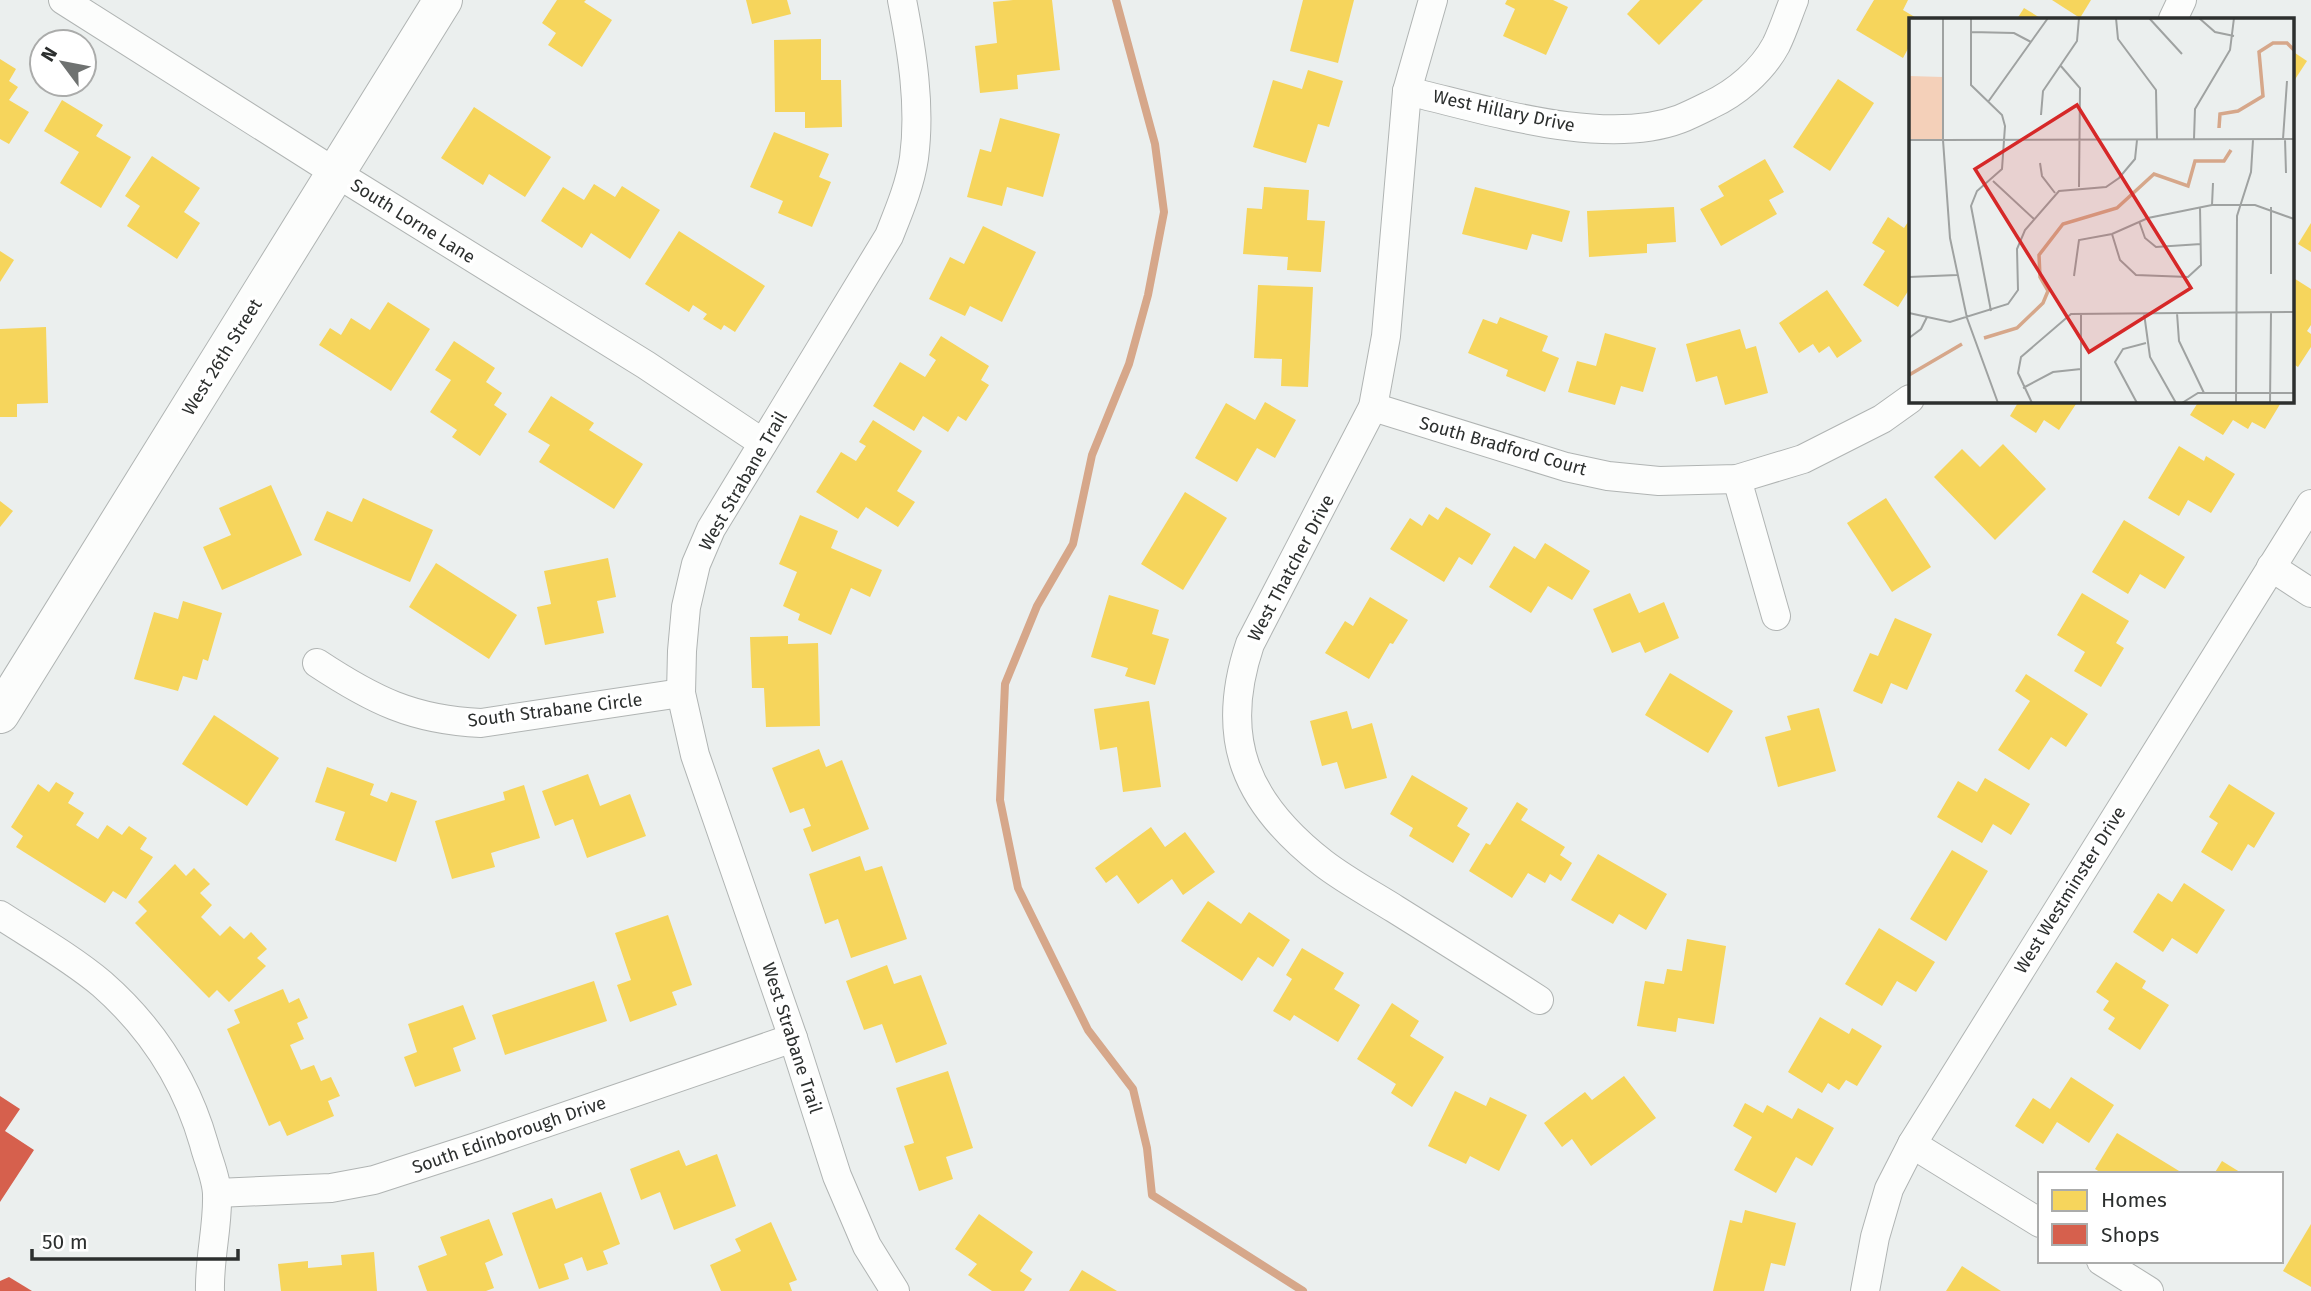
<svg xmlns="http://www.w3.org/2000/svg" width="2311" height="1291" font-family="'Fira Sans',sans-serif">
	<rect width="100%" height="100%" fill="#ebefee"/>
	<g fill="#f6d55c">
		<polygon points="557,0 586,0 584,2 612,20 582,67 548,45 556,33 542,23"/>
		<polygon points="746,0 787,0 791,14 752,24"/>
		<polygon points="1013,0 1052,0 1060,70 1017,75 1018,89 980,93 975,46 997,43 993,2"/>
		<polygon points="1303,0 1354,0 1338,63 1290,51"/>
		<polygon points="1507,0 1553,0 1568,7 1546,55 1503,36 1515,9 1505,4"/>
		<polygon points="1640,0 1703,0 1659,45 1627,14"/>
		<polygon points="1874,0 1908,0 1903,10 1918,19 1910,19 1910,45 1903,58 1856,30"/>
		<polygon points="2052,0 2091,0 2080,18"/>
		<polygon points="2024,8 2042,19 2017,19"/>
		<polygon points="821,39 821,80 841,80 842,127 805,128 805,112 775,112 774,40"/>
		<polygon points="2292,51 2307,61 2292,84"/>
		<polygon points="0,59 16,69 9,81 18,87 9,100 29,112 9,144 0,139"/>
		<polygon points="1308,70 1343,81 1329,127 1318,124 1306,163 1253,147 1273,80 1302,89"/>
		<polygon points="1838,79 1874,103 1830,171 1793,147"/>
		<polygon points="62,100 103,125 96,136 131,157 101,208 60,183 79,152 44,131"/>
		<polygon points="474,107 551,157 525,197 489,174 483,185 441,158"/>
		<polygon points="1000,118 1060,134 1043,197 1007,187 1002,206 967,197 980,149 991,152"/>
		<polygon points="774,132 829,154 819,177 831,182 812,227 778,213 783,201 750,187"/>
		<polygon points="152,156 200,188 184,212 200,223 177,259 127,226 140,206 125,196"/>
		<polygon points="1765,159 1784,192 1769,200 1777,214 1721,246 1700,209 1724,196 1718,186"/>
		<polygon points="594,184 615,197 622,186 660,210 630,259 591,233 582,248 541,221 563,187 584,200"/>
		<polygon points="1264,187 1309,190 1307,220 1325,221 1321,272 1287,270 1288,257 1243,254 1247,208 1262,209"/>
		<polygon points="1475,187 1570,211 1562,242 1532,234 1527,250 1462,234"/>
		<polygon points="1674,207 1676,242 1647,244 1647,253 1589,257 1587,211"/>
		<polygon points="1888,217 1904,228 1910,219 1910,288 1898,307 1863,285 1885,251 1872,243"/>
		<polygon points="2311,223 2311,252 2298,244"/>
		<polygon points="983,226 1036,252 1002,322 970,306 965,316 929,299 950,257 964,264"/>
		<polygon points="679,231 765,286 735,332 724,325 721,330 703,319 707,314 693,305 689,312 645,284"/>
		<polygon points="0,251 14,260 0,282"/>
		<polygon points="2292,277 2311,289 2311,325 2307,331 2311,334 2311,347 2298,367 2292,363"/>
		<polygon points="1258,285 1313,287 1308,387 1281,386 1282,359 1254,358"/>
		<polygon points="1827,290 1862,341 1837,358 1829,346 1819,353 1813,344 1799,353 1779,323"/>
		<polygon points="388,302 430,329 391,391 319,345 330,328 341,335 351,318 370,330"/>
		<polygon points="1500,317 1548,336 1542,351 1559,358 1545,392 1506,376 1508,370 1468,353 1483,319 1497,324"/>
		<polygon points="46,327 48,403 17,404 17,417 0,417 0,329"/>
		<polygon points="1740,329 1746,349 1756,346 1768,393 1725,405 1717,376 1696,382 1686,344"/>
		<polygon points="1605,333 1656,348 1643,392 1621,386 1615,405 1568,392 1577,361 1596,366"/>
		<polygon points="941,336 989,366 981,380 989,385 966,421 958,416 948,432 923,416 914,431 873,406 900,362 925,377 936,360 929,355"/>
		<polygon points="454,341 495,368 486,382 502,393 494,405 507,414 480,456 452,437 457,430 430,412 451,380 435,370"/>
		<polygon points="551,396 594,423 589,430 643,464 614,509 539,462 550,445 528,432"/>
		<polygon points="2019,401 2078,401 2059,430 2044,420 2036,433 2010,416"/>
		<polygon points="2199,401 2282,401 2265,429 2252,422 2248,429 2233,420 2223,435 2190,415"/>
		<polygon points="1265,402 1296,420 1275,458 1257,448 1237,482 1195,458 1226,403 1255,420"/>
		<polygon points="873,420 922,451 897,491 915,502 898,527 866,507 858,519 816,492 841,452 856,461 866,446 859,442"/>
		<polygon points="2003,444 2046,489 1995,540 1934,477 1962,449 1980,467"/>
		<polygon points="2179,446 2204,461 2206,456 2235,474 2211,513 2188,500 2179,516 2148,498"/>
		<polygon points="271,485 302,555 222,590 203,547 231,535 219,508"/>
		<polygon points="1185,492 1227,518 1183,590 1141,564"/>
		<polygon points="363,498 433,530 410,582 314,540 327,511 352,522"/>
		<polygon points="1886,498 1931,567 1892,592 1847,523"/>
		<polygon points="0,501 13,511 0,527"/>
		<polygon points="1446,507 1491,534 1472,565 1459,557 1444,582 1390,549 1410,518 1422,526 1429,514 1438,520"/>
		<polygon points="800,515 838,531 831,548 882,570 870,597 851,588 831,635 798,620 800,614 783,606 797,572 779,564"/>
		<polygon points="2124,520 2185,557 2165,589 2140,574 2128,594 2092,572"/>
		<polygon points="1545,543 1590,571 1572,600 1548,586 1531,613 1489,587 1514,546 1535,559"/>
		<polygon points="608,558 616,597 597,601 604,633 545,645 537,607 551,604 544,571"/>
		<polygon points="436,563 517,615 489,659 409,607"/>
		<polygon points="1630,593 1639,613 1664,602 1679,638 1645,653 1640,642 1612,653 1593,609"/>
		<polygon points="2082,593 2129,621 2116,643 2124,648 2101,687 2074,671 2085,652 2057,635"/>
		<polygon points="1109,595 1159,610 1152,634 1169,639 1155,685 1125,676 1128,668 1091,657"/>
		<polygon points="1370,597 1408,620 1393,644 1390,643 1369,679 1325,653 1345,621 1353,626"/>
		<polygon points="183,601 222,613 208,661 203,659 197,680 183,676 178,691 134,679 154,612 178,619"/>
		<polygon points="1895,618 1932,634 1907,690 1891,683 1882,704 1853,691 1870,653 1878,656"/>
		<polygon points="788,636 788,644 818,643 820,726 766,727 764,688 752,688 750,637"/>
		<polygon points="1670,673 1733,711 1708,753 1645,715"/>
		<polygon points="2026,674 2088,714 2066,747 2051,737 2029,770 1998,750 2030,701 2015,691"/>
		<polygon points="1149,701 1161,787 1123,792 1117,747 1100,750 1094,709"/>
		<polygon points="1819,708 1836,771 1778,787 1765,737 1791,730 1787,716"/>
		<polygon points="1347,711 1352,729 1372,723 1387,778 1345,789 1337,762 1322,766 1310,721"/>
		<polygon points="214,715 279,758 247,806 182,764"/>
		<polygon points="819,749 826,767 842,760 869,829 812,852 803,829 811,826 804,808 790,813 772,768"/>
		<polygon points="327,767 374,784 370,795 387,802 391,792 417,801 396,862 335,840 345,812 315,802"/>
		<polygon points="588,774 600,806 630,794 646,836 587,858 573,819 555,826 542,791"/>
		<polygon points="1412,775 1468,808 1457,826 1470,834 1453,863 1409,836 1413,828 1390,814"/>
		<polygon points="1985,778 2030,804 2011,835 1993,824 1982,843 1937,817 1958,781 1977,792"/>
		<polygon points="56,782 74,793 68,803 84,813 76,825 98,839 107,825 122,835 129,826 147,838 140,849 153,857 126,899 113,891 105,903 16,847 23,836 11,827 38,784 49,792"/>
		<polygon points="2229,784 2275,813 2254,848 2248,844 2232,871 2201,852 2218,823 2209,817"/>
		<polygon points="524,785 540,838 491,853 495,867 452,879 435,821 505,800 503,792"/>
		<polygon points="1517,802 1528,809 1521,820 1565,847 1560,855 1572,863 1561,881 1550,874 1545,883 1528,873 1512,898 1469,871 1486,843 1490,845"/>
		<polygon points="1151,827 1165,847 1185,832 1215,872 1183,895 1172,879 1138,904 1117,875 1106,883 1095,868"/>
		<polygon points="1952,850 1988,871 1946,941 1910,919"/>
		<polygon points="1598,854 1667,894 1646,930 1619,914 1613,924 1571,900"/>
		<polygon points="860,856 865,871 882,866 907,939 851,958 838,919 825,924 809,874"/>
		<polygon points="175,864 186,876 194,868 210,884 200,893 212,905 201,917 220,936 230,926 244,939 251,932 267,949 257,958 266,966 229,1002 217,990 209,998 135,923 147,911 138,902"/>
		<polygon points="2184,883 2225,910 2197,954 2172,938 2163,952 2133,932 2158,893 2172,902"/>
		<polygon points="1208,901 1241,924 1249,912 1290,940 1273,967 1258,957 1242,981 1181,941"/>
		<polygon points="668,915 692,985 672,992 677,1005 630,1022 617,985 631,980 615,933"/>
		<polygon points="1879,928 1935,962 1916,992 1897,981 1882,1006 1845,984"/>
		<polygon points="1687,939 1726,946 1714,1024 1678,1018 1676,1032 1637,1026 1645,981 1664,984 1667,969 1682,971"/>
		<polygon points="1302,948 1344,973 1334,989 1360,1005 1338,1042 1294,1015 1290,1021 1273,1011 1292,979 1286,975"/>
		<polygon points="2116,962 2146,981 2142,988 2169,1005 2140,1050 2108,1029 2115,1018 2103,1010 2109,1001 2096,992"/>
		<polygon points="887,965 894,984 921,975 947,1044 896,1063 882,1024 864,1030 846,981"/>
		<polygon points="594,981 607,1021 505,1055 492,1015"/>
		<polygon points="283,989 289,1003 299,998 308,1018 297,1023 304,1039 290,1045 301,1070 314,1065 321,1081 331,1077 340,1096 328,1101 334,1116 287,1136 280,1121 269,1126 227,1029 240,1023 234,1010"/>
		<polygon points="1392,1003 1419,1021 1410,1036 1444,1057 1412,1107 1391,1093 1396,1084 1357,1059"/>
		<polygon points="463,1005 476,1039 453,1048 461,1071 415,1087 404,1057 417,1052 408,1024"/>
		<polygon points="1820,1017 1849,1034 1852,1028 1882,1046 1857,1086 1846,1080 1839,1090 1828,1083 1822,1093 1788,1072"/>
		<polygon points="948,1071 973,1148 946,1157 953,1179 919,1191 904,1146 914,1143 896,1088"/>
		<polygon points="1624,1076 1656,1118 1591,1166 1572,1139 1562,1147 1544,1123 1585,1092 1592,1100"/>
		<polygon points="2071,1077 2114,1105 2089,1143 2057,1122 2043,1144 2015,1126 2033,1098 2050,1109"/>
		<polygon points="1455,1091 1486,1106 1490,1097 1527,1115 1499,1171 1470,1156 1466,1164 1428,1146"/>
		<polygon points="1745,1103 1763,1113 1767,1105 1792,1119 1798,1108 1834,1128 1812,1166 1796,1157 1776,1193 1734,1170 1752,1137 1733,1126"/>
		<polygon points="2117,1133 2184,1174 2103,1174 2095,1169"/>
		<polygon points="679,1150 686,1166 717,1154 736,1206 674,1230 660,1192 641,1200 630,1169"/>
		<polygon points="2222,1161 2243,1174 2214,1174"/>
		<polygon points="601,1192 620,1244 603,1251 608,1264 587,1271 582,1257 564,1264 569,1279 539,1289 512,1213 552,1198 556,1209"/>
		<polygon points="1745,1210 1796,1223 1785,1266 1771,1263 1764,1291 1713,1291 1730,1220 1742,1223"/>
		<polygon points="979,1214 1033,1252 1020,1271 1032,1279 1024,1291 992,1291 968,1275 977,1264 955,1249"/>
		<polygon points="489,1219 503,1255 485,1263 494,1288 486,1291 427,1291 418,1266 447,1255 440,1237"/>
		<polygon points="771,1222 797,1280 789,1283 792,1291 721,1291 710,1265 741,1251 735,1239"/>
		<polygon points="2311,1224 2311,1287 2283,1271"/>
		<polygon points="374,1252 377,1291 281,1291 278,1264 308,1261 308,1268 342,1265 341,1255"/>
		<polygon points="1962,1266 2001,1291 1946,1291"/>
		<polygon points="1082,1270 1117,1291 1069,1291"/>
	</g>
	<g fill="#d6604d">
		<polygon points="0,1096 20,1109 5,1131 34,1150 0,1202"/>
		<polygon points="9,1277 32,1291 0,1291 0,1281"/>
	</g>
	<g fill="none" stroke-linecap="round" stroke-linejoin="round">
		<polyline stroke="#d6a78a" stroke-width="8" points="1116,0 1155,144 1164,212 1148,295 1129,364 1092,455 1073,544 1037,606 1005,684 1000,800 1018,888 1088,1030 1133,1089 1147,1148 1152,1195 1303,1291"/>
		<defs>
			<g id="street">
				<polyline points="63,0 336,173 646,365 763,443"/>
				<path d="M1433 0 1407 91 1386 336 1373 407 1250 644C1218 739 1246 803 1323 863 1345 880 1371 894 1395 909 1443 939 1491 969 1539 1000"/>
				<polyline points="2173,19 2182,0"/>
				<path d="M1407 91C1485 109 1603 148 1680 119 1690 115 1700 110 1710 105 1736 93 1762 71 1776 45 1783 31 1788 15 1794 0"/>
				<polyline points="1373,407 1566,467 1608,476 1659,481 1737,479 1803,459 1882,419 1910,399"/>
				<polyline points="1737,479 1776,616"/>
				<polyline points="2271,567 2311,593"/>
				<path d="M317 663C373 700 413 720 481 723L681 693"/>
				<path d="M0 915C34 937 71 958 102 984 151 1027 186 1081 204 1144 208 1160 217 1179 217 1195 218 1227 209 1259 210 1291"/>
				<polyline points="1912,1144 2040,1223"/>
				<polyline points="217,1193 331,1188 374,1180 476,1147 793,1038"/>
				<polyline points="2101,1261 2149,1291"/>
				<path d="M895 1291 867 1246 837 1176 793 1038 695 755 681 693 682 651 686 607 696 564 711 529 889 236C899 211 910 185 914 158 921 106 912 51 902 0"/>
				<polyline points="1865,1291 1875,1237 1889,1189 1912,1144 2311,504"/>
			</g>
			<polyline id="secondary" points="0,714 443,0"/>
		</defs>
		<use href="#street" stroke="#b0b4b3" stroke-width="30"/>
		<use href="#secondary" stroke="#b0b4b3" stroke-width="40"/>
		<use href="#street" stroke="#fcfdfc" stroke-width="28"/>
		<use href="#secondary" stroke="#fcfdfc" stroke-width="38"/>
	</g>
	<g text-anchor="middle" stroke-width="7" stroke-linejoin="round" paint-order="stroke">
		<g font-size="18" fill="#2c2f2e" stroke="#fff">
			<text transform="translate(1504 111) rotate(12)" y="6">West Hillary Drive</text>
			<text transform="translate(413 221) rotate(32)" y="6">South Lorne Lane</text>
			<text transform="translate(222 357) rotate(-58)" y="6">West 26th Street</text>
			<text transform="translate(1503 446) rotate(16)" y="6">South Bradford Court</text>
			<text transform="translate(743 481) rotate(-60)" y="6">West Strabane Trail</text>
			<text transform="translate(1291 568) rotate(-62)" y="6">West Thatcher Drive</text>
			<text transform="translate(555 710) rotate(-7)" y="6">South Strabane Circle</text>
			<text transform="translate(2070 890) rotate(-58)" y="6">West Westminster Drive</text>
			<text transform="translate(792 1038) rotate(72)" y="6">West Strabane Trail</text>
			<text transform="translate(509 1135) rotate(-19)" y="6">South Edinborough Drive</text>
		</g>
	</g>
	<g transform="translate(1909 18)">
		<rect width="385" height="385" fill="#ebefee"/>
		<path d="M0 58 34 59V122H0Z" fill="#f4d0b9"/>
		<path fill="none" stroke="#d6a78a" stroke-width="3.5" d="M310 110 311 96 329 93 354 78 350 34 364 25H378L385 32M75 320 108 310 134 285 139 273 131 259 130 237 154 206 208 190 245 156 279 168 286 143H315L322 132M0 357 53 326"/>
		<path fill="none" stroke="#9fa2a1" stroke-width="2" d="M34 0V122L41 220 58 300 89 385M62 0V67L93 97 96 108 93 151 68 173 62 188 82 293M207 0 209 21 247 72 248 122M240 0 273 36M290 0 306 14 325 18M62 14 105 15 122 24M151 47 171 70 170 169M79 84 139 0M132 97 134 73 168 23 170 0M285 121 286 91 321 32 325 0M374 121 378 63M376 121 377 155M0 122H34M34 122 385 121M131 145 133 158 146 175M84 163 125 201M303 187 304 165M362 189V256M230 203 236 220 247 229 292 226M203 216 211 242 227 257 279 259 292 247 291 189M165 258 170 222 203 216 239 200 303 187H346L385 201M0 259 48 257M0 295 41 304 99 286 109 272 108 231 116 212 150 173 197 169 210 160 226 141 228 122M172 295V385M235 295 241 339 267 385M268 295 270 323 295 375M0 320 12 311 18 299M114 370 144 354 172 351M123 385 109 355 112 339 162 296 385 294M228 385 206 344 214 331 237 325M273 385 289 375H385M327 385 328 198 342 154 344 122M361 385 362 295"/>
		<path fill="#d62828" fill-opacity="0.15" stroke="#d62828" stroke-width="3.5" d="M168 87 282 270 180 334 66 151Z"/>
		<rect width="385" height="385" fill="none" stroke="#2c2f2e" stroke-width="3.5"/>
	</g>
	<rect x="2038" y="1172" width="245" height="91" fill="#ffffff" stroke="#abacab" stroke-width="2"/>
	<rect x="2052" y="1190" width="35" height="21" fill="#f6d55c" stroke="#abacab" stroke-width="2"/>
	<text x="2101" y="1207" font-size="21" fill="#2c2f2e">Homes</text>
	<rect x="2052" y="1224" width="35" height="21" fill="#d6604d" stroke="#abacab" stroke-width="2"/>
	<text x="2101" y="1242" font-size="21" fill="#2c2f2e">Shops</text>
	<g transform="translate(63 63) rotate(302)"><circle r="33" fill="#ffffff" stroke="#abacab" stroke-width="2"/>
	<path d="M0-5L12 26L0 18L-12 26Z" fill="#6f7271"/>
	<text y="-10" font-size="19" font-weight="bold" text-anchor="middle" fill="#2c2f2e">N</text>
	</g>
	<path d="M32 1249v10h206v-10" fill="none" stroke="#2c2f2e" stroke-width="3.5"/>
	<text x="42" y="1249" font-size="21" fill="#2c2f2e" stroke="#ffffff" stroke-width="5" paint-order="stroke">50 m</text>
</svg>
